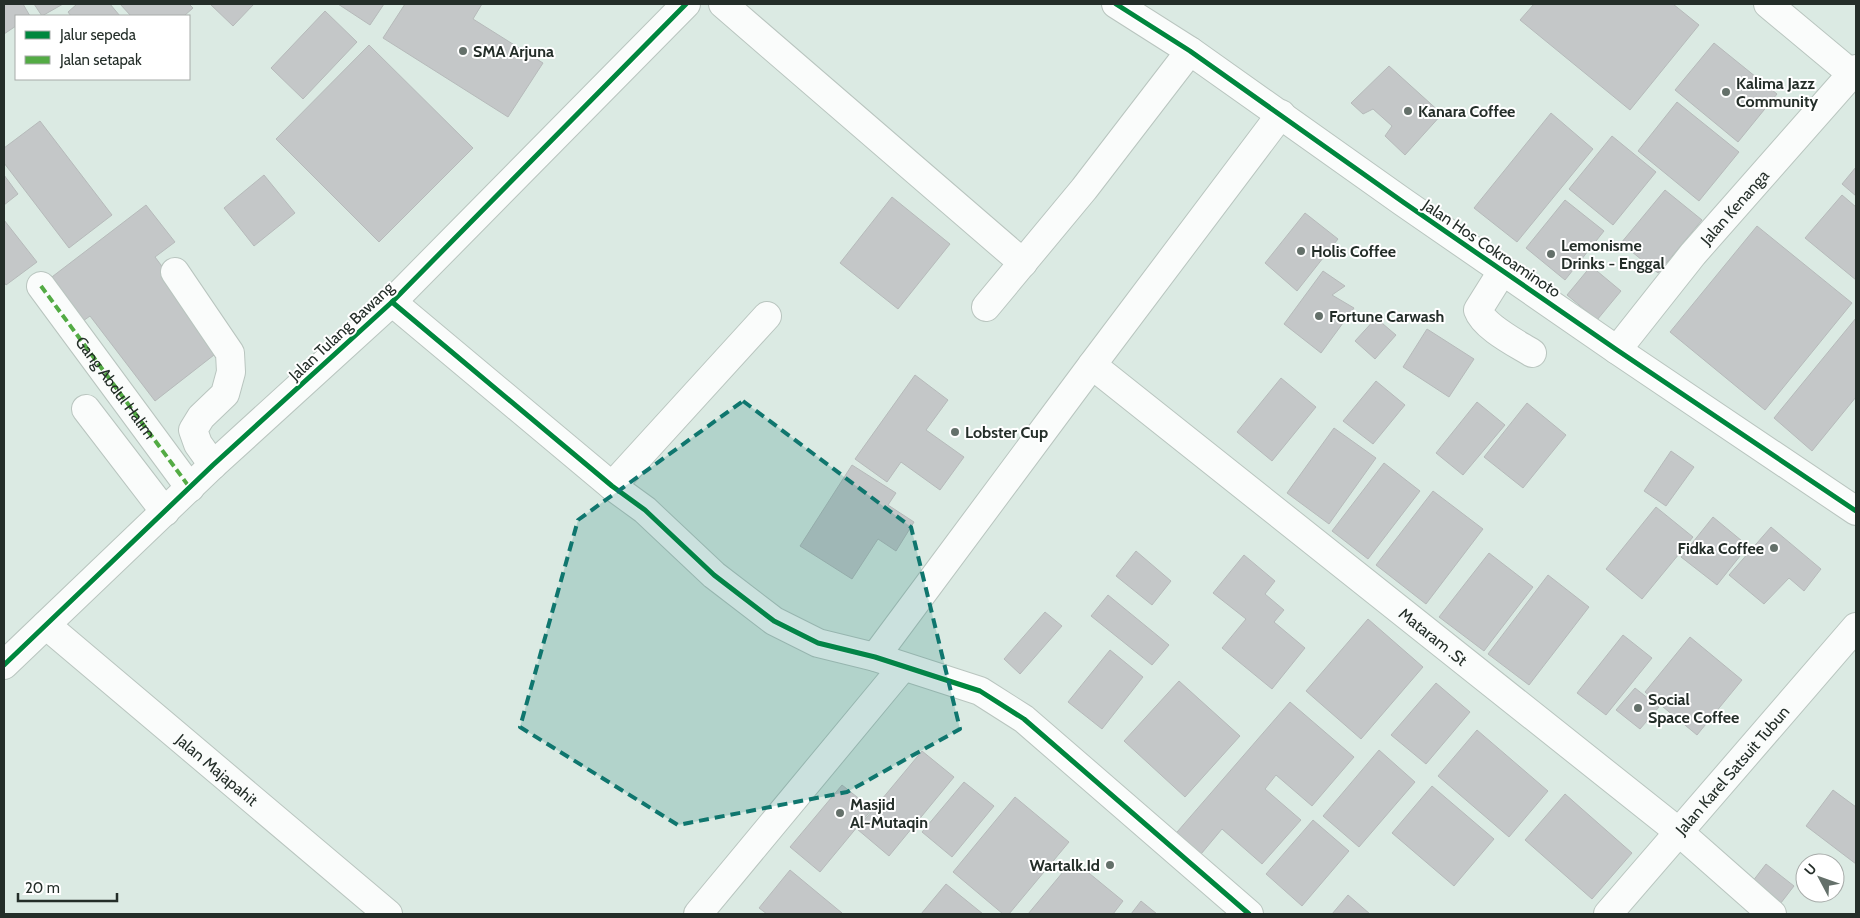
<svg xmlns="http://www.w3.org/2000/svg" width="1860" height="918" font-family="Cabin,sans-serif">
	<rect width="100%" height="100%" fill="#dbeae3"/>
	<g fill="#c4c7c8" stroke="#b6baba">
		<polygon points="4,4 23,4 30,16 16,16 16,26 4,34"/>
		<polygon points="34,4 63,4 42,16"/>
		<polygon points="77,4 110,4 120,16 71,16 68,12"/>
		<polygon points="120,4 189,4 193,8 184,16 131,16"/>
		<polygon points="210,4 254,4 233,26"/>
		<polygon points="338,4 384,4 370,25"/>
		<polygon points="405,4 482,4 473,19 543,63 508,117 383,38"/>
		<polygon points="1534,4 1673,4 1699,25 1630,110 1520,20"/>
		<polygon points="325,11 357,42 303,99 271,68"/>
		<polygon points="1714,43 1777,94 1738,142 1675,90"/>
		<polygon points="369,45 473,148 379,242 276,139"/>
		<polygon points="1389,66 1442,114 1405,155 1385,136 1392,126 1373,109 1363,114 1351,103"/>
		<polygon points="1677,102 1739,152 1699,201 1638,151"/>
		<polygon points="1551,113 1593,149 1517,242 1474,208"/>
		<polygon points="40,121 112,215 69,248 4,163 4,148"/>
		<polygon points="1612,136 1656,172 1613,225 1569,189"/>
		<polygon points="1856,167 1856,196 1842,184"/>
		<polygon points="4,175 18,194 4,205"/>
		<polygon points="264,175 295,213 254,246 224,208"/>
		<polygon points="1665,190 1702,220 1658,273 1621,243"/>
		<polygon points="1842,195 1856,207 1856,280 1805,238"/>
		<polygon points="892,197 950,244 898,309 840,263"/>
		<polygon points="1565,200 1604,231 1565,280 1526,248"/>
		<polygon points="146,205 175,242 155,257 223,348 155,401 90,316 76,326 44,283"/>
		<polygon points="1305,213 1338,239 1297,291 1265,263"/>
		<polygon points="4,220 37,262 6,285 4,282"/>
		<polygon points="1757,226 1852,303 1765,410 1670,332"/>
		<polygon points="1591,266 1621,291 1597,320 1567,295"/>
		<polygon points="1323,271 1345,286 1332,295 1354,308 1321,353 1284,324"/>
		<polygon points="1376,318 1396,335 1375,359 1355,341"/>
		<polygon points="1856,318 1856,397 1812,451 1774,418"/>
		<polygon points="1427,329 1474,359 1449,397 1403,367"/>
		<polygon points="915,375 948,400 926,430 964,457 940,490 901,462 887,482 855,459"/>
		<polygon points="1281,378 1316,407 1272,461 1237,432"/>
		<polygon points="1376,381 1405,405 1373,444 1343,421"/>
		<polygon points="1477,402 1505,425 1463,475 1436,453"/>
		<polygon points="1527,403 1566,435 1523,488 1484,457"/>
		<polygon points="1334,428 1376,458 1329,524 1287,493"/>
		<polygon points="1671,451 1694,467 1666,506 1644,491"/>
		<polygon points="1384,463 1420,491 1368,559 1332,531"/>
		<polygon points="852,465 896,493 888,505 914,522 896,551 878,539 852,579 800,546"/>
		<polygon points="1433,491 1483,529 1426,604 1376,565"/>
		<polygon points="1656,507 1693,537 1642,599 1606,569"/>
		<polygon points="1713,517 1748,546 1717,585 1681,557"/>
		<polygon points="1771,527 1821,569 1804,591 1789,578 1764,604 1729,575"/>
		<polygon points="1136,551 1171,581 1152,605 1116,576"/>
		<polygon points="1489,553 1533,587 1484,651 1439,617"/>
		<polygon points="1244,555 1275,581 1265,594 1284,610 1274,622 1305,648 1272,689 1222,648 1246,619 1213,593"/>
		<polygon points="1548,575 1589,607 1529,685 1488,654"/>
		<polygon points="1108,595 1169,645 1152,665 1091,616"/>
		<polygon points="1045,612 1062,626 1020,674 1004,659"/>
		<polygon points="1368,619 1423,667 1361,739 1306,691"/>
		<polygon points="1623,635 1652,658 1606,715 1577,693"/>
		<polygon points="1690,637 1742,680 1697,735 1645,692"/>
		<polygon points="1110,650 1143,677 1102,729 1068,702"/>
		<polygon points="1179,681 1240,736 1185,797 1124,741"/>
		<polygon points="1436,683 1470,712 1426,764 1391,735"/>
		<polygon points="1635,688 1659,707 1640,729 1616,710"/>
		<polygon points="1290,702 1354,757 1312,806 1276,775 1265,789 1301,820 1262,864 1222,829 1196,860 1171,839"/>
		<polygon points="1477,730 1548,791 1509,837 1438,776"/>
		<polygon points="1379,750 1415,782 1359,847 1323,816"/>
		<polygon points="922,751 954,777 889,856 857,829"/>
		<polygon points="964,782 994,806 952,857 922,832"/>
		<polygon points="842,785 872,809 820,872 790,847"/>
		<polygon points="1432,786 1494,839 1454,886 1392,833"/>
		<polygon points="1833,790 1856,807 1856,864 1806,826"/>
		<polygon points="1565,794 1632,853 1592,899 1525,840"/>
		<polygon points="1015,797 1069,842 1009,914 1003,914 953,872"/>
		<polygon points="1313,820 1349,851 1302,906 1266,874"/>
		<polygon points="1073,860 1123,901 1113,914 1028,914"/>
		<polygon points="1766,864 1794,886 1777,908 1749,886"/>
		<polygon points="790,870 842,913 841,914 767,914 759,908"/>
		<polygon points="946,884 983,914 921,914"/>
		<polygon points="1348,895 1370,914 1332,914"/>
		<polygon points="1141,901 1157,914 1131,914"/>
	</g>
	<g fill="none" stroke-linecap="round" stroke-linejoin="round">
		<defs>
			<g id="minor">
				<polyline points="723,4 1023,263"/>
				<polyline points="1116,4 1190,51 1403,202 1617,350 1856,511"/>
				<polyline points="1768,4 1852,74"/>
				<path d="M1503 270 1478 310C1484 327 1516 343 1532 353"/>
				<polyline points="175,272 230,353 231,372 225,394 201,417 193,430 198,444 213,465"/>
				<polyline points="41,286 190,488"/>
				<polyline points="392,302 612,486 645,510 714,575 774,621 818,643 875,657 980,691 1024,719 1249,914"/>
				<polyline points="986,307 1084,189 1190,51"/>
				<path id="s1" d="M1617 350 1693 254 1856 69"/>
				<path id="s2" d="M1092 365 1679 832 1772 914"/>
				<polyline points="86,409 165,512"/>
				<polyline points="612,486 767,316"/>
				<path id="s3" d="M46 625 388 914"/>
				<polyline points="875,657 1092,365 1281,114"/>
				<polyline points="4,665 213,465 392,302 686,4"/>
				<polyline points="698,914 902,668"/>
				<path id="s4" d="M1608 914 1856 627"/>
			</g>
		</defs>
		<use href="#minor" stroke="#b9c5bf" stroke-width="30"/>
		<use href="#minor" stroke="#fafcfb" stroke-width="28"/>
		<path stroke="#53ab44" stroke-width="4" stroke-dasharray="8 4" stroke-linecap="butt" id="s5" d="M41 286 190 488"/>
		<defs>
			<g id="cycleway">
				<polyline points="1116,4 1190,51 1403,202 1617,350 1856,511"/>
				<polyline points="392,302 612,486 645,510 714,575 774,621 818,643 875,657 980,691 1024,719 1249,914"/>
				<polyline points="4,665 213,465 392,302 686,4"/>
			</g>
		</defs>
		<use href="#cycleway" stroke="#fff" stroke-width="8"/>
		<use href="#cycleway" stroke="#00873e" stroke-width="5"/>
	</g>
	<path fill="#0f766e" fill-opacity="0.2" stroke="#0f766e" stroke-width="4" stroke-dasharray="10 6" stroke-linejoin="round" d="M743 401 911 527 960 729 847 792 678 825 520 727 578 520Z"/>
	<g fill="#64706a" stroke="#fff" stroke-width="2">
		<circle cx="463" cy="51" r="5"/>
		<circle cx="1726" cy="92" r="5"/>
		<circle cx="1408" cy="111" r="5"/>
		<circle cx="1301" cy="251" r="5"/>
		<circle cx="1551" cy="254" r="5"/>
		<circle cx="1319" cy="316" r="5"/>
		<circle cx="955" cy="432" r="5"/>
		<circle cx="1774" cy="548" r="5"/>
		<circle cx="1638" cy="708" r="5"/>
		<circle cx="840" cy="813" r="5"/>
		<circle cx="1110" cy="865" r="5"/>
	</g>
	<g text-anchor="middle" stroke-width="4" stroke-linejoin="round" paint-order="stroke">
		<g font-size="16" font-weight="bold" fill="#242e29" stroke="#fff" text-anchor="start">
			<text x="473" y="57">SMA Arjuna</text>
			<text x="1736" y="89">Kalima Jazz<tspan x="1736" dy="18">Community</tspan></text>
			<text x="1418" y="117">Kanara Coffee</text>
			<text x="1561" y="251">Lemonisme<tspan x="1561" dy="18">Drinks - Enggal</tspan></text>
			<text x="1311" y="257">Holis Coffee</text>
			<text x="1329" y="322">Fortune Carwash</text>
			<text x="965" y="438">Lobster Cup</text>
			<text x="1764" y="554" text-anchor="end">Fidka Coffee</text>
			<text x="1648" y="705">Social<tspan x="1648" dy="18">Space Coffee</tspan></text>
			<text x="850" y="810">Masjid<tspan x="850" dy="18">Al-Mutaqin</tspan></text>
			<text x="1100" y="871" text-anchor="end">Wartalk.Id</text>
		</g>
		<g font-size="16" fill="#242e29" stroke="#fff">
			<text dy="6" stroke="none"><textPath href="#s1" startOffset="185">Jalan Kenanga</textPath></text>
			<text transform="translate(1492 248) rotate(34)" y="6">Jalan Hos Cokroaminoto</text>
			<text transform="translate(341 331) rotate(-43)" y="6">Jalan Tulang Bawang</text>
			<text dy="6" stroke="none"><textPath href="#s5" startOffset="126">Gang Abdul Halim</textPath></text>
			<text dy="6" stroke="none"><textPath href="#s2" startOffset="436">Mataram .St</textPath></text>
			<text dy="6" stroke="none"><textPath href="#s3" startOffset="224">Jalan Majapahit</textPath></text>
			<text dy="6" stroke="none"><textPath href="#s4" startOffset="190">Jalan Karel Satsuit Tubun</textPath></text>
		</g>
	</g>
	<rect width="1860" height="918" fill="none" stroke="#242e29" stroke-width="10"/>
	<rect x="15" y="15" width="175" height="65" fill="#ffffff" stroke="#a7aba9"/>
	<rect x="25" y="31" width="25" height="8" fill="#00873e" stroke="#a7aba9"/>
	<text x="60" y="40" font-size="15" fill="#242e29">Jalur sepeda</text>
	<rect x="25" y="56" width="25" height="8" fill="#53ab44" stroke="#a7aba9"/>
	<text x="60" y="65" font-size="15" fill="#242e29">Jalan setapak</text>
	<g transform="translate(1820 878) rotate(311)"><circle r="24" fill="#ffffff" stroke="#a7aba9"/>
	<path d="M0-4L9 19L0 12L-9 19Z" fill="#64706a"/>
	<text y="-8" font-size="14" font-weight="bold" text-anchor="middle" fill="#242e29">U</text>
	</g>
	<path d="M18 893v8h99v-8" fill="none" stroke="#242e29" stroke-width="2.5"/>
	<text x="25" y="893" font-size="15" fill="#242e29" stroke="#ffffff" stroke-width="4" paint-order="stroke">20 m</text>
</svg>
